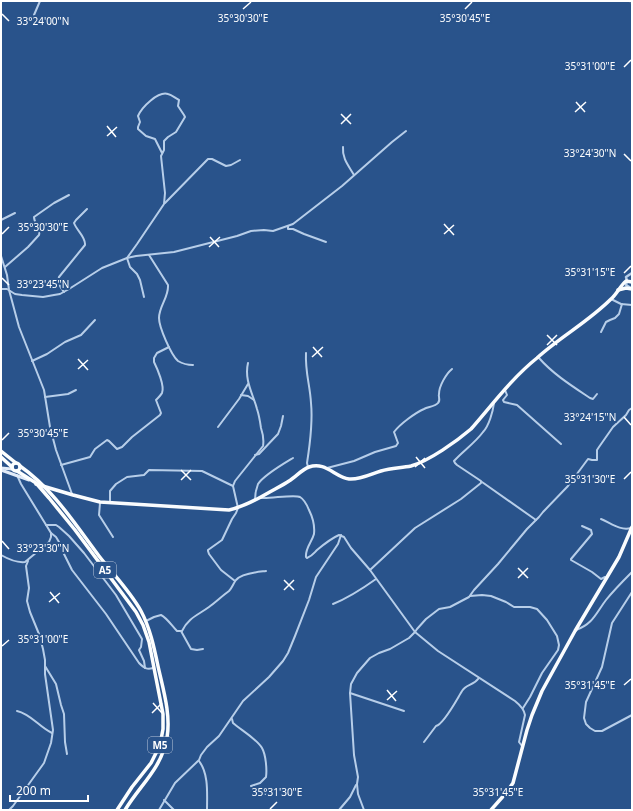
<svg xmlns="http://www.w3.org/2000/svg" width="633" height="811" font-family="'Noto Sans',sans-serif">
	<rect width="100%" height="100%" fill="#29538b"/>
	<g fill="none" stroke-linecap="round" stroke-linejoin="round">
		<polyline stroke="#4b6990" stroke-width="4.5" points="631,1 632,2"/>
		<g stroke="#b7cee9" stroke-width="2">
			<polyline points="100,1 108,1"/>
			<polyline points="34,15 40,1"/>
			<path d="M343 147C342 158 348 165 354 175"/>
			<polyline points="165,203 208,159 212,159 226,166 231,165 240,160"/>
			<polyline points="1,220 15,213"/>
			<polyline points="288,226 288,229 293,229 304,234 326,242"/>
			<path d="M149 255 168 285C169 297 159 306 159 318 159 327 171 355 178 361 183 364 187 365 193 365"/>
			<polyline points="1,256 7,275 9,290 12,301 19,327 44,390 50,427 56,450 72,494"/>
			<path d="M5 267 28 247 39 235C41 228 34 224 34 217L54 203 69 195"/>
			<polyline points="1,289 7,289 15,294 22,295 43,297 54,295 60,294 69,289 102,268 127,258 136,256 174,252 237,236 251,231 264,230 273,231 293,224 342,186 392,142 406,131"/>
			<path d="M64 292C61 288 57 283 59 277L85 245C86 237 77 231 74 223L76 220 87 209"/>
			<path d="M144 297 140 280 137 274 130 267 127 258 137 244 164 204 165 193 161 156 164 150V141L168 137 176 132 185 117 184 115 178 106 179 100C175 98 172 95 168 94 158 91 142 107 138 116L140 122 138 127V129L146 136 155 139 162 153"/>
			<polyline points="611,299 621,304 632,305"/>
			<polyline points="601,332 606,322 610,320 615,318 619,314 622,304"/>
			<path d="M306 353C305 372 310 385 311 403 313 423 310 444 307 463L308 467"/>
			<path d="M539 358C553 374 572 386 590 398L593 399 597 394"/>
			<polyline points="32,361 47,354 65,342 81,335 95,320"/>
			<polyline points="505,390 507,395 503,400 504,402 517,405 561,444"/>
			<polyline points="241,395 248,396 254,400"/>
			<polyline points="45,397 68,394 76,390"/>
			<polyline points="218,427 239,399 248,384"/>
			<polyline points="255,455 259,454 278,434 281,426 283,416"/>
			<path d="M61 465 90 457 95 449 107 440 109 441 117 449 122 447 132 437 160 415 161 413 156 400C158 398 161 395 162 393 165 386 157 368 154 362V358L157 353 169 347"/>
			<path d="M327 468 354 461 375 452 396 446 398 443 394 432C400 424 415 413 424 409 428 407 436 406 438 403 441 400 438 397 439 394 439 386 446 374 452 369"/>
			<path d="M17 475 21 484 51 533 56 537 59 542 63 552 72 570 106 614 139 663C144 668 147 670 153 668"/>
			<polyline points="482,482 536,520"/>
			<path d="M261 498C270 499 294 494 300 497 305 500 307 505 309 510 313 518 315 525 314 534 312 542 305 548 306 557L307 558C312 556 314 553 317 550 323 545 332 538 339 535L344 537 351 548 370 570 415 632 438 651 515 701C520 705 524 709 525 715L519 742 522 746"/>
			<path d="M255 500C255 494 256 489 258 484 264 475 283 464 293 458"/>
			<polyline points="110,502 110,491 116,484 127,477 144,475 149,470 202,471 233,486"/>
			<polyline points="100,503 99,515 113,537"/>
			<path d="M601 519C611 523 620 531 631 528"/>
			<polyline points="46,525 56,525 59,527 69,536 84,553 116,595 142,639 141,647 139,650 144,661 145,668"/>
			<polyline points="582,526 591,530 592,534 571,559 571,560 592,572 601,579 605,577"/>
			<path d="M1 555C8 559 17 563 25 562L49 542 51 537V533"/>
			<path d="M370 570 415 528 461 499 481 483V481L457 465 455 463 454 461C463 451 475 443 483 432 489 426 493 411 494 403"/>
			<path d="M235 581 221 570 209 554 208 551V550L222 540 232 519 236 513 238 508 233 486 235 481 263 446C264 440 263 434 261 428 260 421 259 415 257 409 253 394 244 380 248 363"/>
			<polyline points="632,592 612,623 602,667 586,702 584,718 586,724 590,728 595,731 602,731 632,715"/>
			<polyline points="470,596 482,595 491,596 506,602 514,607 530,607 537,609 547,620 557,636 559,645 558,650 542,673 530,697 523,708"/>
			<path d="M333 604C348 598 362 589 376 579"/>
			<path d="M146 621 154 617 161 615C167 618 172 626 177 631H182C188 618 198 615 209 607 216 602 222 596 229 591 232 588 233 584 236 580 242 573 258 572 266 571"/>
			<path d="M576 630C593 624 596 613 606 600 614 590 623 581 632 572"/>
			<polyline points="181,631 191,649 197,650 203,649"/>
			<polyline points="45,666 56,684 61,705 64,714 65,742 67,754"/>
			<polyline points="350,693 404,711"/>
			<path d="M17 711C31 714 39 727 52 733"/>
			<path d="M232 719 233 723C241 730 257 739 262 748 266 755 267 770 266 777L260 783 251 786 253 788 266 794"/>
			<path d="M424 742 436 726C444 724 457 699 462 691 466 684 473 686 479 678"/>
			<path d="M199 761C209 774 207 794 207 810"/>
			<polyline points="164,800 174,810"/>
			<polyline points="9,810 13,806 44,763 51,743 53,730 45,674 45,660 43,649 39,634 30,612 27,601 29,588 26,566 28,561"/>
			<polyline points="159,810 175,783 199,760 201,755 207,747 219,736 243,701 269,677 283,661 288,653 295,636 309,600 316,577 338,544 341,535"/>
			<polyline points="339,810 350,797 356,785"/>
			<polyline points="364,810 358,794 357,784 358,777 354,755 350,693 351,684 357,673 370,658 379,653 390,649 409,638 415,632 417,629 426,619 439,609 450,607 469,597 474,590 498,564 527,529 539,517 543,512 568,486 588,459 592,460 597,460 597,450 599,447 613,427 626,415 629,410 632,408"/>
		</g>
		<polyline stroke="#b7cee9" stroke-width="2.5" points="631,288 626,285 627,281 626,277 632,273"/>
		<g stroke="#e1ebf8" stroke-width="3">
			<polyline points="1,468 12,469"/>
			<polyline points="1,470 29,480"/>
		</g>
		<g stroke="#fafcfe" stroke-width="3.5">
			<polyline points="618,290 626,288 632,289"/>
			<path d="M36 484 46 487 73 495 100 502 229 510C243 507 256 500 268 493 275 489 283 485 289 481 296 477 301 470 309 467 325 461 335 477 349 479 360 480 371 474 381 471 391 468 401 468 411 466 429 461 457 441 471 429 492 405 512 378 537 358 560 337 588 322 611 299 617 294 620 286 626 281L632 282"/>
			<polyline points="491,810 506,793 513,783 527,730 532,715 542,691 575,631 619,557 632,527"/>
		</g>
		<g stroke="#fcfefe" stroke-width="3.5">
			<polyline points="1,451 16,463"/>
			<polyline points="1,457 12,467"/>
			<circle cx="16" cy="467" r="4"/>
			<path d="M20 466C53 489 75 524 99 556 113 574 130 591 141 611 150 628 154 647 158 666 163 689 171 714 167 738 161 769 141 784 125 810"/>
			<polyline points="17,471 36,483 49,498 75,530 136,612 143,625 149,642 154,668 163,714 163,729 160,745 151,763 132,787 117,810"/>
		</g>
	</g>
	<path fill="none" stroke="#fff" stroke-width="1.5" d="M243 9 251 2M465 9 472 2M2 14 9 21M624 67 631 60M576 102 585 112M575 112 586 102M341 114 351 124M341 124 351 114M107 126 116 137M107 136 117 127M624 154 631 161M444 224 454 235M2 234 9 227M444 234 454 225M210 237 219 247M209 247 220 237M624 273 631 266M2 278 9 285M547 335 557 345M547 345 557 335M313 347 322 357M312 357 323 347M78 359 88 370M78 369 88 360M624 417 631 425M2 440 9 433M416 457 425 468M415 467 425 458M181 470 191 480M624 479 631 472M181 480 191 470M2 541 9 549M518 568 528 578M518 578 528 568M284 580 294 590M284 590 294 580M50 592 59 603M49 602 60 593M2 646 9 640M624 685 631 679M387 690 396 701M387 700 397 691M153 703 162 713M152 713 162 703M270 809 277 802M491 809 498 802"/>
	<g text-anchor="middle" stroke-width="4" stroke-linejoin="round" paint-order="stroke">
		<g fill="#29538b" stroke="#bfcbdc" stroke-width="1">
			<rect x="94" y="562" width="22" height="16" rx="3"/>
			<rect x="148" y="737" width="24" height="16" rx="3"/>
		</g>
		<g font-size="10" font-weight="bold" fill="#fff">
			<text x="105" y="574">A5</text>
			<text x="160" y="749">M5</text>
		</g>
	</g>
	<g font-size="10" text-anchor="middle" fill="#fff" stroke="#29538b" stroke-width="4" stroke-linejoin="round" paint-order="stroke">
		<text x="243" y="22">35°30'30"E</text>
		<text x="465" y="22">35°30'45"E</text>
		<text x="43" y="25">33°24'00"N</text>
		<text x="590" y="70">35°31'00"E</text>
		<text x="590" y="157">33°24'30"N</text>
		<text x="43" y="231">35°30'30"E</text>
		<text x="590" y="276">35°31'15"E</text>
		<text x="43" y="288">33°23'45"N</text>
		<text x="590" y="421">33°24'15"N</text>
		<text x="43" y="437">35°30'45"E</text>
		<text x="590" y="483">35°31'30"E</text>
		<text x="43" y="552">33°23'30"N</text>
		<text x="43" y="643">35°31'00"E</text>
		<text x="590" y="689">35°31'45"E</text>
		<text x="277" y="796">35°31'30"E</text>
		<text x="498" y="796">35°31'45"E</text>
	</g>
	<rect width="633" height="811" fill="none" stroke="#ffffff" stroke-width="4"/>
	<path d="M10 795v6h78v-6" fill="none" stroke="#ffffff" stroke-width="2"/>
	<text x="16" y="795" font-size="12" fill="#ffffff" stroke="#29538b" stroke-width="3" paint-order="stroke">200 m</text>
</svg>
